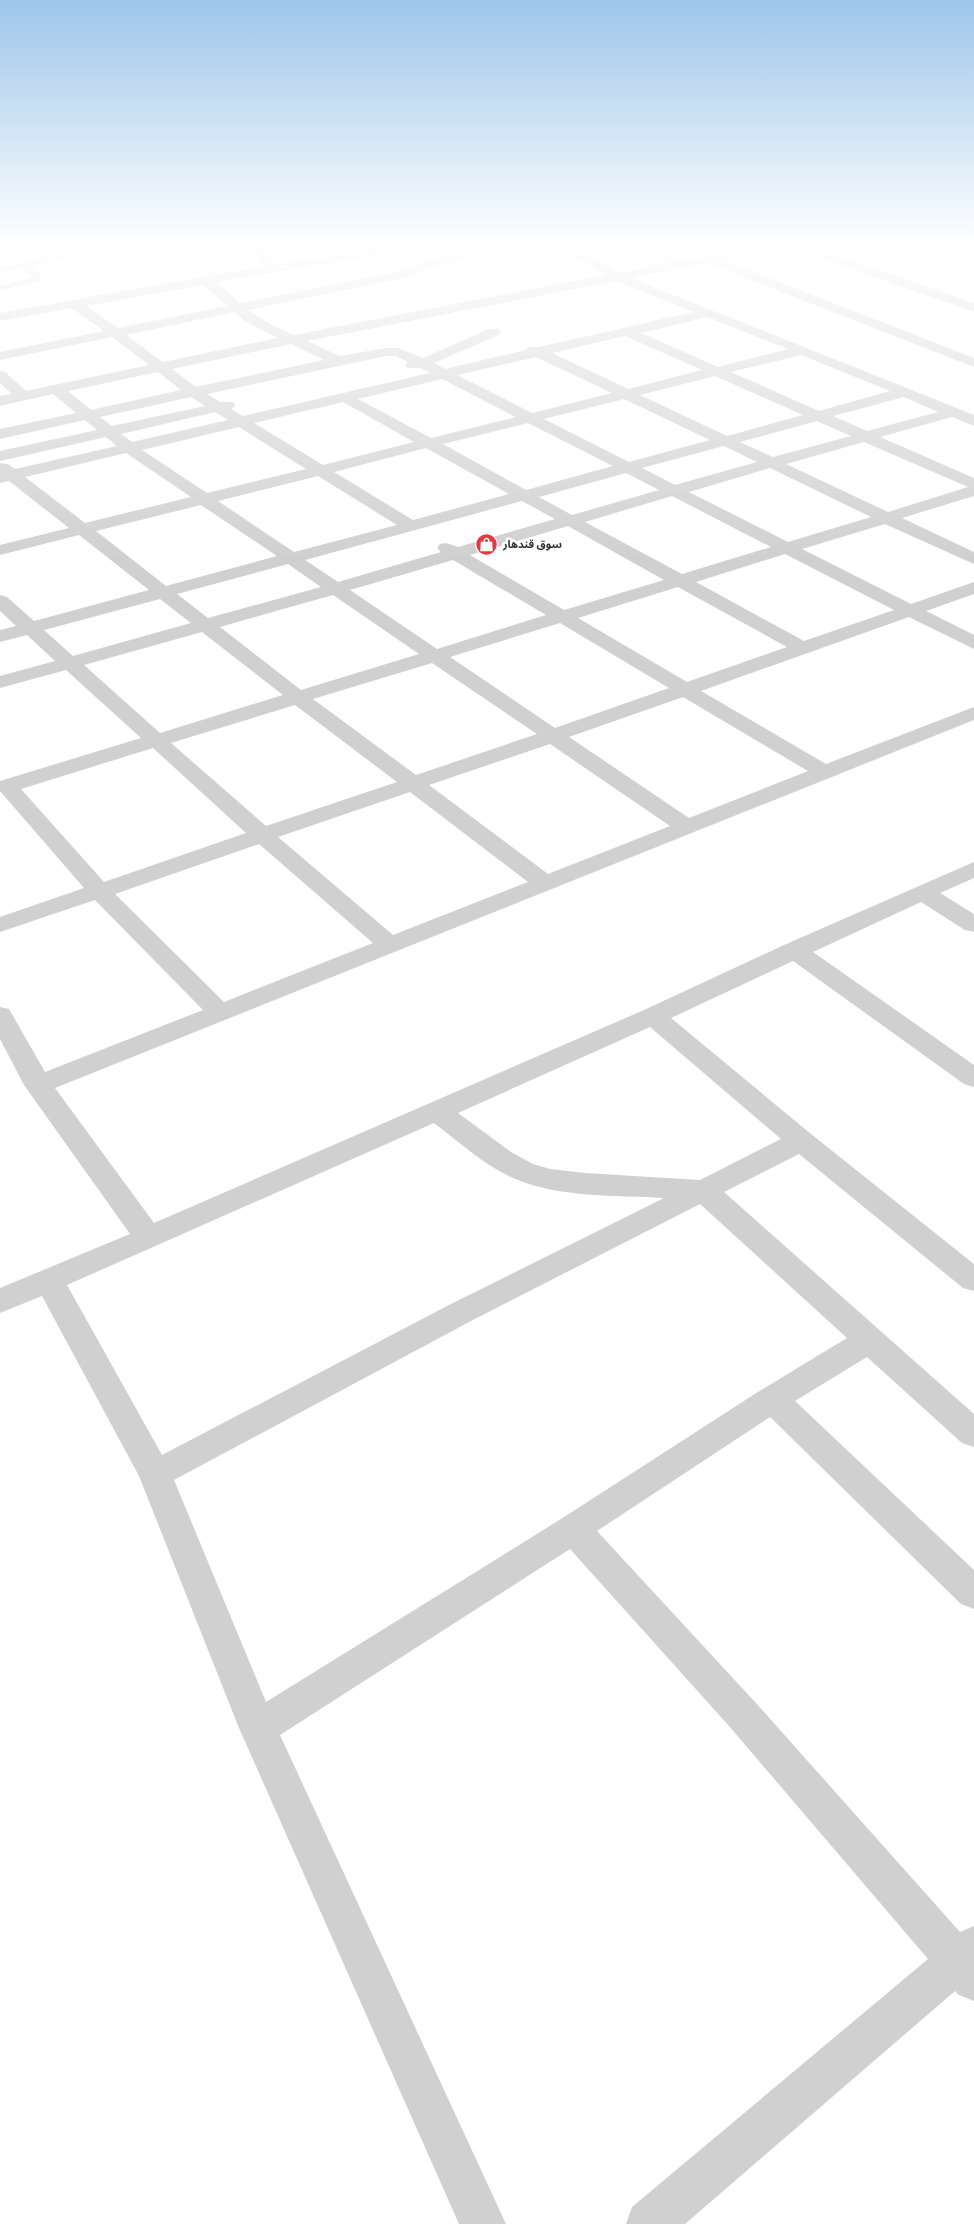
<svg xmlns="http://www.w3.org/2000/svg" width="974" height="2224" font-family="Signika,'Noto Sans Arabic',sans-serif">
	<rect width="100%" height="100%" fill="#fff"/>
	<g fill="none" stroke-linecap="round" stroke-linejoin="round">
		<polygon fill="#d0d0d0" fill-rule="evenodd" points="103,247 115,247 29,266 40,275 41,281 0,290 0,286 34,277 22,268 0,272 0,268"/>
		<g fill="#d0d0d0" fill-rule="evenodd">
			<path d="M247 247H260L277 264 379 247H407L401 251 216 282 240 303 391 273 470 247H488L486 250 399 279 248 310 272 325 294 335 605 275 558 247H573L619 273 674 262 633 250 631 247H650L690 259 754 247H779L773 251 723 260 974 358V367L707 263 631 278 974 415V426L952 417 880 437 974 478V496L902 518 974 552V564L885 524 802 549 911 604 974 582V594L926 611 974 635V649L909 617 701 691 826 764 974 707V720L55 1088 154 1223 644 1010 784 945 974 862V878L940 893 974 914V932L965 930 921 902 813 952 974 1065V1087L964 1084 793 961 671 1018 811 1134 974 1264V1291L963 1288 799 1154 724 1192 974 1414V1447L962 1443 867 1357 795 1401 974 1570V1609L961 1604 770 1417 597 1531 755 1702 960 1932 974 1926V2001L959 1995 955 1991 685 2224H626L632 2207 928 1959 729 1726 570 1549 280 1735 506 2224H459L239 1728 139 1476 42 1296 0 1313V1288L130 1234 24 1085 0 1039V1007L9 1009 45 1072 203 1010 95 900 0 932V917L84 888 0 791V781L141 738 66 670 0 688V676L55 661 27 635 0 642V630L16 626 0 611V595L7 597 34 621 149 590 79 535 0 555V545L69 528 9 481 0 483V463L8 464 15 469 117 446 106 437 0 461V451L97 430 85 420 0 439V429L76 413 53 394 0 406V396L12 394 0 383V371L5 372 26 391 149 365 112 337 0 360V352L104 331 71 308 0 321V313L265 266ZM616 281 694 312 539 347H528L526 350 445 369 434 363 499 335 501 332 499 329H489L423 358 398 348H386L340 356 307 341ZM203 285 227 306 118 328 86 306ZM235 312 243 320 278 338 163 362 126 335ZM707 317 788 349 718 367 641 333ZM625 336 702 370 628 389 552 353ZM291 344 324 360 196 387 172 369ZM801 355 890 391 819 411 731 372ZM386 356H396L408 362 405 365 407 368H420L430 373 243 416 231 409 236 405 233 402H220L207 394ZM536 357 612 393 532 413 457 375ZM158 372 181 390 91 410 68 391ZM715 376 803 415 727 436 640 395ZM442 379 516 417 431 438 358 399ZM191 397 205 406 112 426 100 417ZM904 397 938 412 867 431 833 416ZM624 399 710 440 629 462 544 419ZM343 402 414 442 323 465 254 423ZM215 412 228 420 132 442 121 434ZM817 421 851 436 773 457 740 442ZM528 423 613 466 526 490 443 444ZM239 427 306 469 207 493 142 450ZM864 442 968 487 888 512 786 464ZM724 446 757 462 675 485 642 468ZM426 448 509 494 413 520 334 472ZM126 453 191 497 85 523 25 477ZM770 468 871 517 788 542 689 492ZM626 473 659 490 572 515 539 497ZM318 476 397 525 294 552 218 501ZM672 496 771 547 682 574 585 522ZM522 501 555 519 458 547 446 543 440 544 437 548 441 552 338 582 305 560ZM201 505 277 556 166 586 96 531ZM568 526 664 580 564 610 470 555ZM785 554 894 610 804 641 696 582ZM453 560 546 615 437 649 350 590ZM288 564 321 587 208 618 177 594ZM678 587 787 647 687 682 578 618ZM333 595 419 654 301 690 220 627ZM160 599 191 623 73 656 44 630ZM560 623 669 688 555 728 450 657ZM202 632 283 695 160 733 84 665ZM432 663 537 734 416 775 313 699ZM683 697 808 771 689 818 569 737ZM295 705 397 782 266 826 171 743ZM550 744 670 826 548 874 429 785ZM153 748 246 833 104 882 21 789ZM410 792 528 882 393 935 278 837ZM259 844 373 943 224 1002 115 894ZM650 1027 781 1139 700 1180 585 1173 550 1169 533 1164 511 1152 458 1113ZM434 1123C459 1142 484 1165 513 1178 559 1198 614 1195 664 1198L449 1305 162 1455 67 1285ZM700 1204 847 1338 761 1390 561 1519 266 1702 174 1480 471 1321Z"/>
			<polygon points="795,247 813,247 974,303 974,312 797,250"/>
		</g>
	</g>
	<linearGradient id="sky" x2="0" y2="1"><stop stop-color="#9ec6ea"/><stop offset="0.44" stop-color="#fff"/><stop offset="1" stop-color="#fff" stop-opacity="0"/></linearGradient>
	<rect width="974" height="558" fill="url(#sky)"/>
	<defs>
		<symbol id="shop-disc" viewBox="-11 -11 22 22"><circle r="9.5" fill="#e63946" stroke="#fff"/><path d="M-5-2.5h2.3a2.7 3.5 0 0 1 5.4 0H5L5.5 6h-11ZM-1.5-2.5h3a1.5 2.3 0 0 0-3 0Z" fill="#fff"/></symbol>
	</defs>
	<g fill-rule="evenodd">
		<use href="#shop-disc" x="474" y="532" width="25" height="25"/>
	</g>
	<g text-anchor="middle" stroke-width="5" stroke-linejoin="round" paint-order="stroke">
		<g font-size="11" font-weight="bold" fill="#333" stroke="#fff" text-anchor="start">
			<text x="503" y="548">سوق قندهار</text>
		</g>
	</g>
</svg>
